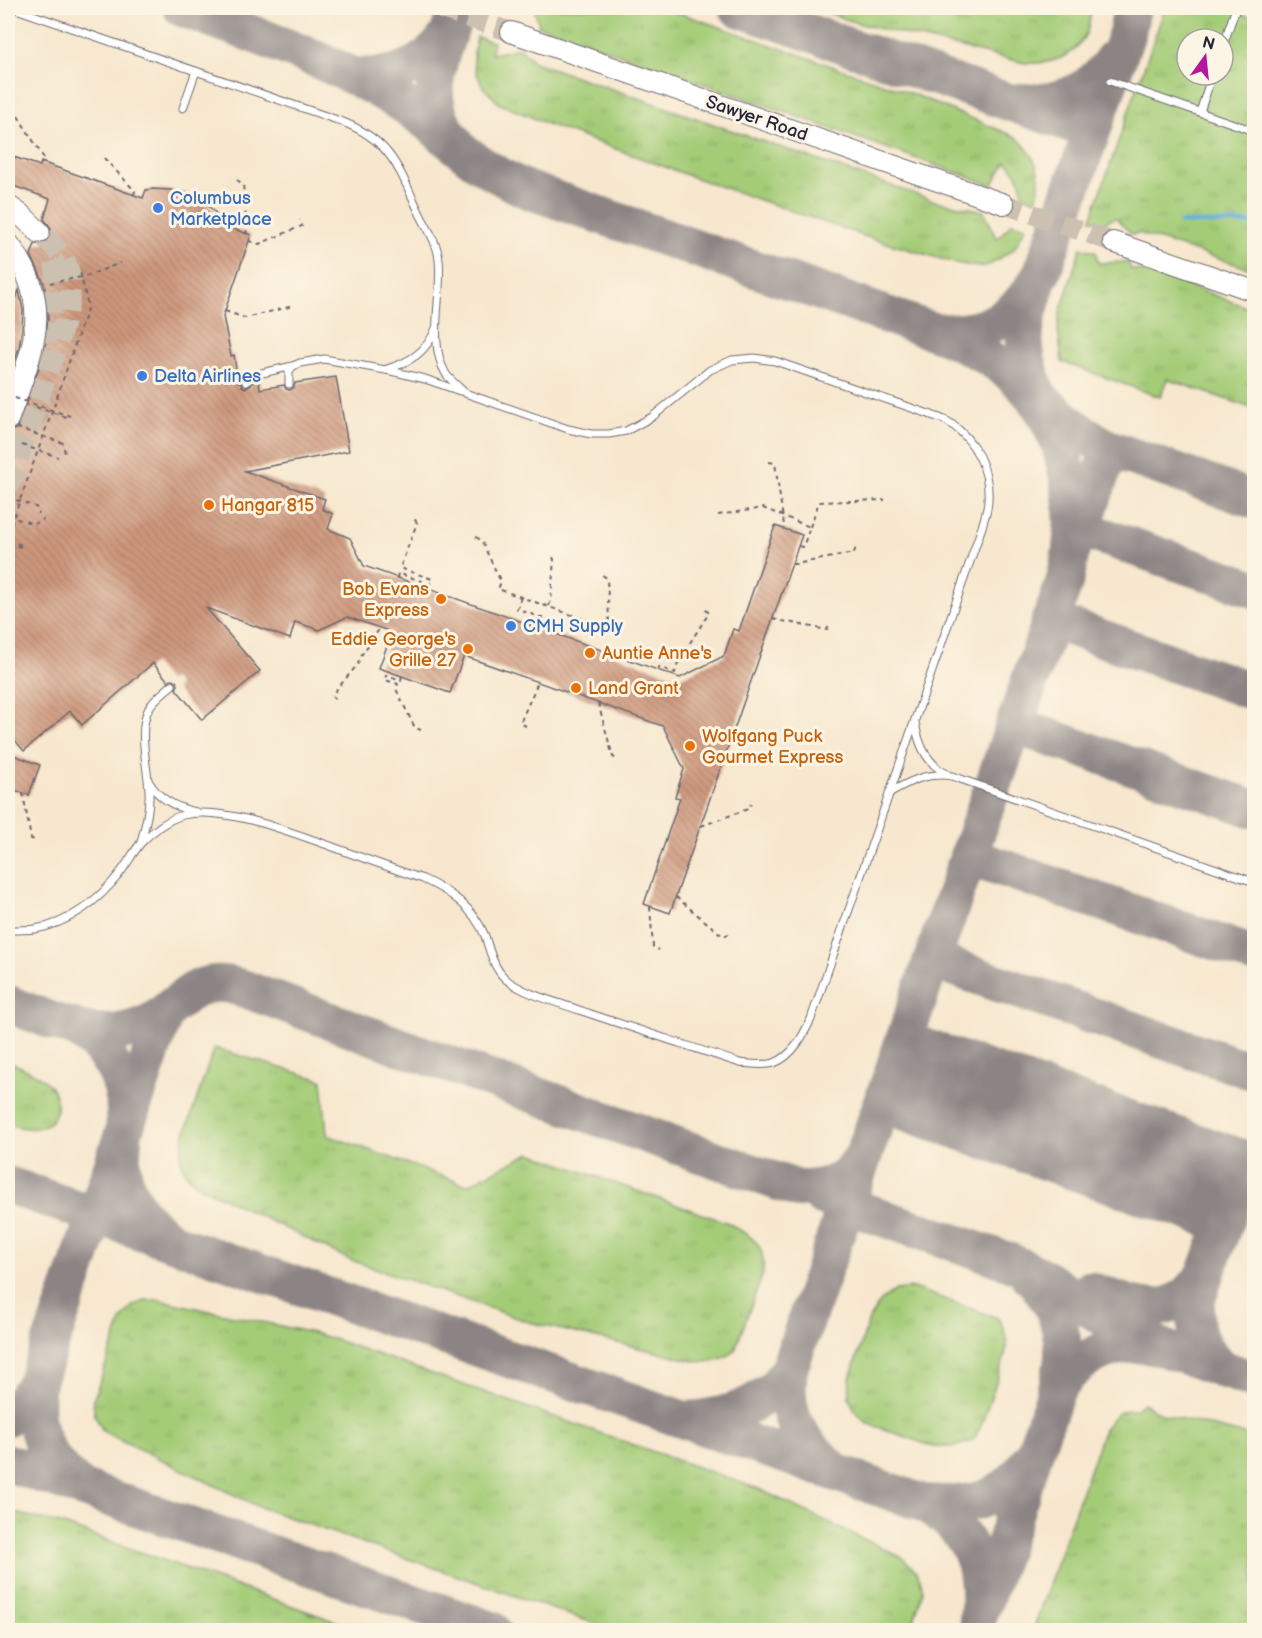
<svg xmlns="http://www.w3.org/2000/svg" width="1262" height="1638" font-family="'Balsamiq Sans',sans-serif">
	<defs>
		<pattern id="grass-tufts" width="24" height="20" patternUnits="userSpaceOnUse" patternTransform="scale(1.5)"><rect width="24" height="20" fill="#a4cc77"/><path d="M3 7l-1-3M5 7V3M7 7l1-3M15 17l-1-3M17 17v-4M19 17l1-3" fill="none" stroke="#8daf68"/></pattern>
		<pattern id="building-back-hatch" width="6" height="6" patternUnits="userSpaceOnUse" patternTransform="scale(1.5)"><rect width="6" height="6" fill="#ce977c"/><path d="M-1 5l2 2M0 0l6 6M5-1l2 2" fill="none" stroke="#a77b67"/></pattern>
	</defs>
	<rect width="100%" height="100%" fill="#fcf5e5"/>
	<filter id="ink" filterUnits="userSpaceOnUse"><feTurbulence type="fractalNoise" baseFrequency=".0167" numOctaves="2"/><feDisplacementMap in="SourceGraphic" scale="12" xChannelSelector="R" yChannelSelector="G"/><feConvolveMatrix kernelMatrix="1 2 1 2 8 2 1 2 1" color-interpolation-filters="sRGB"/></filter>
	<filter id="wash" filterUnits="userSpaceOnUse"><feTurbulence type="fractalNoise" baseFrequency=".008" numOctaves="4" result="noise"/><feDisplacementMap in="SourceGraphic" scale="24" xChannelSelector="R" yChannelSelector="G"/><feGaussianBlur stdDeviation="1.35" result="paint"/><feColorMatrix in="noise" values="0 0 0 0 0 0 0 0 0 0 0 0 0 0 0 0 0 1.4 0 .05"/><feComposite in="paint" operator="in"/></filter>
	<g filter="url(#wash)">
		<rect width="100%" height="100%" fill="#f7e7ce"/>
		<g fill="url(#grass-tufts)" stroke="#637759" stroke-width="1.5" fill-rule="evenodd">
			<path d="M534 8H665L913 94 1016 137C1034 153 1045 175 1036 200L1022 195C1022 181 1017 171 1006 162L992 185 539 26Z"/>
			<path d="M813 8H1091C1090 18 1089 31 1083 39 1070 60 1046 64 1025 63L857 23Z"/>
			<path d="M1165 8H1223L1254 18V270L1138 233 1132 235 1116 218 1109 220 1105 224 1091 219ZM1187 39H1223V75H1187Z"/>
			<polygon points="477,37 493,42 492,54 520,48 534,62 935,201 984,211 997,239 1012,223 1026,227 1014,249 991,264 980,267 959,264 873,239 690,176 550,125 500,104 483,87 476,72 474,63 474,52"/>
			<polygon points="1081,247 1096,252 1098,263 1128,262 1131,269 1163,276 1254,310 1254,409 1167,379 1160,397 1062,362 1058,329 1060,313"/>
			<path d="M214 1048 322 1080 327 1135 467 1185 530 1153 728 1223C751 1237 766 1241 763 1273L735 1350C723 1361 711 1363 694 1361L529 1322 348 1259 199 1186C180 1172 178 1160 184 1137Z"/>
			<path d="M8 1061C21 1068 39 1073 49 1085 62 1100 59 1125 36 1128 27 1130 16 1126 8 1124Z"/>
			<polygon points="913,1288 998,1318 1003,1327 1007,1340 1005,1356 981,1426 973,1440 955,1447 934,1447 867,1423 855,1411 849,1397 850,1378 870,1317 881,1301 896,1290"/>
			<path d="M145 1300H159L313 1333 339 1341 759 1489 901 1557C934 1582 921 1597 910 1630H613L259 1507 104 1432C96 1420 92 1412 94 1398L121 1321 131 1307Z"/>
			<path d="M1143 1403 1159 1413 1254 1437V1630H1033L1103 1431C1113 1416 1118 1410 1136 1409Z"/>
			<polygon points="8,1511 64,1525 360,1630 8,1630"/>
		</g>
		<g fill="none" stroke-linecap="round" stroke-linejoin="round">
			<polyline stroke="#64acdb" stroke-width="4.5" points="1180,223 1254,223"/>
			<g stroke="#8c8484" stroke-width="38">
				<path d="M182 8C254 35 330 59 396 100 422 115 442 135 465 153 485 169 506 180 528 190L944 335C970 346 997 360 1018 380 1070 429 1083 517 1064 583L789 1369C767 1406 725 1418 685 1420"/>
				<polyline points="738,8 1092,131"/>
				<path d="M353 76C389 79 426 68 447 36"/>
				<path d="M1020 102C1060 105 1091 92 1114 58"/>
				<path d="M454 140C417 98 442 53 458 8"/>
				<path d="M1036 287C1019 338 1021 351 1040 400"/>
				<path d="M936 331C985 339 1021 313 1042 272L1127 33 1132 8"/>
				<polyline points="1041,399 1073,426 1105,447 1254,500"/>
				<polyline points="1082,529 1254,589"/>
				<polyline points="1079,537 1110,449"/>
				<polyline points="1050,620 1254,692"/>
				<polyline points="1014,725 1254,809"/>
				<polyline points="968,856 1254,955"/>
				<polyline points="932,960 1254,1072"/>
				<path d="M8 1004C42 1016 81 1037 119 1032 130 1030 144 1026 154 1020 181 1003 194 978 231 985 238 987 246 989 253 992L415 1052 798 1189C830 1189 846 1182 863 1156"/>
				<path d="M71 1026C103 1043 126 1076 125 1113 125 1130 121 1147 122 1164 124 1193 142 1221 167 1237"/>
				<polyline points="904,1040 1247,1160"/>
				<polyline points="893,1072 1235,1193"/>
				<polyline points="882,1104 1224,1224"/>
				<path d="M8 1185 923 1503C971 1529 984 1566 978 1618"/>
				<polyline points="822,1197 1011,1262 1043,1277 1101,1316 1166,1349 1254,1380"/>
				<path d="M1089 1290C1140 1307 1170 1326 1207 1272"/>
				<path d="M789 1369C782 1416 800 1440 833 1469"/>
				<path d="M1227 1371C1199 1352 1190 1328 1198 1295L1232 1201"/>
				<path d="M38 1378C29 1423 42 1459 80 1486"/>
				<path d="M1054 1393C1077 1357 1116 1337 1158 1347"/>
				<polyline points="8,1417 26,1398 38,1378 65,1303 161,1024 164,1016 171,1006"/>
				<polyline points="8,1463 492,1630"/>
				<path d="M923 1503C969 1506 1002 1504 1028 1461"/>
				<path d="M983 1604C1004 1547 1022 1490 1041 1433 1050 1407 1064 1377 1063 1349 1061 1319 1050 1296 1029 1275"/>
			</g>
		</g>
		<g id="blocks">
			<g fill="url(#building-back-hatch)">
				<polygon points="8,155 40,166 41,162 143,198 146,190 153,189 170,190 185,193 201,201 213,210 217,215 215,223 251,235 223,316 231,356 234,355 238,382 240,382 242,386 245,388 250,386 255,381 259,381 260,389 284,385 286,389 290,390 294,387 295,383 336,377 349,451 245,471 325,499 322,509 333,514 328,529 350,538 364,566 680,678 724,656 733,629 739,631 775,526 802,535 670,913 644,904 680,798 675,797 684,769 663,726 464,656 450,693 379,668 392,632 347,617 319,630 295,622 290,639 206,608 260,671 202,720 176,689 178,685 176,681 172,679 168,681 153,663 82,725 70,711 24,751 8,732 8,622 11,611 8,611 8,431 16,429 20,423 44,353 48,330 48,307 44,283 31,255 35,244 43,244 49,240 51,234 51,228 44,219 50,199 8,184"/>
				<polygon points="19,290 23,310 22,328 19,348 8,383 8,322"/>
				<polygon points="8,753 40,765 29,795 8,788"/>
			</g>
		</g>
	</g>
	<g filter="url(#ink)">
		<use href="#blocks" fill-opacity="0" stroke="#6d676e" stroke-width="1.5"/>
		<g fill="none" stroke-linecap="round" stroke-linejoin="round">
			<g stroke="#ccc0b1" stroke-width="20" stroke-dasharray="20 10" stroke-linecap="butt">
				<polyline points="439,8 511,32"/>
				<polyline points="1004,204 1113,242"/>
			</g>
			<g stroke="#ccc0b1" stroke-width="21" stroke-dasharray="21 10" stroke-linecap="butt">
				<path d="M44 342C49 322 60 280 54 261 53 260 49 254 48 253"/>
				<path d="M8 488C22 447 36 406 50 366 58 341 74 302 70 276 68 259 51 243 39 232"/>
			</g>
			<defs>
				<g id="lane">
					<polyline points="1223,45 1235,11"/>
					<polyline points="1110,81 1254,131"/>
					<polyline points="183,108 196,71"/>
					<polyline points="1200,112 1212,75"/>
					<path d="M387 369C410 362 427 352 436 328"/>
					<polyline points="246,382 253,375 293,366"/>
					<polyline points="289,384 289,371 293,366 300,363 324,359 391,371 425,379 460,391"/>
					<path d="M915 722C918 743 927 764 947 774"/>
					<path d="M149 782C159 799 177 808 196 812"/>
					<path d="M889 793C910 781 927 772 952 776L1254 882"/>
					<path d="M141 842C145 826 150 809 149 791 148 767 137 730 149 708 154 699 164 692 172 685"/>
					<path d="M8 930C16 930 26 930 35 929 69 924 100 899 120 873 128 863 133 852 141 843 151 832 168 819 183 815 224 805 293 833 333 847 363 858 393 869 423 879 451 892 473 907 485 936 491 954 494 972 511 983 531 996 557 1002 579 1010 632 1028 686 1045 740 1063 750 1064 764 1066 774 1063 793 1056 803 1036 811 1019L982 527C984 519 988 509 988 500 990 470 975 440 950 423 944 419 936 417 929 414L775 361 754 358 732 360 710 370 652 417 626 431 609 434H591L568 429 465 393C459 387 451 381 446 374 427 343 443 294 439 260 438 244 427 228 420 214 399 170 393 142 343 122L13 8"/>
				</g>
				<g id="secondary">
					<polyline points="511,32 1004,204"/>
					<polyline points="1113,242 1254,291"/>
				</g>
				<g id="primary">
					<polyline points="8,206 21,215 39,232"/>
					<path d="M8 243C57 306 31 353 8 419"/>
				</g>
			</defs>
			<use href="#lane" stroke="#6d676e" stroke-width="9"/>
			<use href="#secondary" stroke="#6d676e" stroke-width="22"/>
			<use href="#primary" stroke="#6d676e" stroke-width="23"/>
			<g stroke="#6d676e" stroke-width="2" stroke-dasharray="4.5 4.5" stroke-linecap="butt">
				<polyline points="18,116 45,160 44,163"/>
				<polyline points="104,158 135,191 134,194"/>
				<polyline points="237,180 243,184 247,230 246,234"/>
				<polyline points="249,241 259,244 302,226 300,220"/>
				<polyline points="50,283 87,276 120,263"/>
				<polyline points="225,311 245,318 293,306"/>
				<polyline points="36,407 69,418"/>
				<polyline points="22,445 58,457"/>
				<polyline points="8,497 36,507 39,514"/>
				<polyline points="718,515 763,508 810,527 803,547 798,546"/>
				<polyline points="810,527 819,502 885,500"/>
				<polyline points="8,533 52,412 88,306 80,271"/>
				<polyline points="476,537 481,540 501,582 498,589 606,627 609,620 607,578 602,575"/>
				<polyline points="8,541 25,546"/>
				<polyline points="8,543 24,548"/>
				<polyline points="792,564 796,564 854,553 856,547"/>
				<polyline points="397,578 398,573 430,584 432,579 400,568 417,523 414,518"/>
				<polyline points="521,597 517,609 557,623 553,633"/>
				<polyline points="549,606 551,600 554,559 550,554"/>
				<polyline points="773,619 827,630 830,624"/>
				<polyline points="658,670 659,667 675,673 679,660 709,613 704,608"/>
				<polyline points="402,676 401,680 386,675 385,680 398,684 396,689 415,728 421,730"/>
				<polyline points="335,699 332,695 358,664 360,657 380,628"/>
				<polyline points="598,703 613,757 619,760"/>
				<polyline points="526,726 520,723 538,682"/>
				<polyline points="23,793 31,839 37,840"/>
				<polyline points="701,826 748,809 751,804"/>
				<polyline points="676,897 723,936 729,934"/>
				<polyline points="650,907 653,947 659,950"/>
			</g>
			<use href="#lane" stroke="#fff" stroke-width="7"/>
			<use href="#secondary" stroke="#fff" stroke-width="20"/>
			<use href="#primary" stroke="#fff" stroke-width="21"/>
			<g stroke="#6d676e" stroke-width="2" stroke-dasharray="4.5 4.5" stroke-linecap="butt">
				<polyline points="15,398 70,416"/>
				<polyline points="8,425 63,443 65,454"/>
				<polyline points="769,462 775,463 784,525 783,528"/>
				<polyline points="8,516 34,524 44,519"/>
			</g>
		</g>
	</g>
	<g fill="#3f7fe0" stroke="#fcf5e5" stroke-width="2">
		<circle cx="158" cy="208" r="6"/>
		<circle cx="142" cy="376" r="6"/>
		<circle cx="511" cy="626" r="6"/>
	</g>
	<g fill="#e8710a" stroke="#fcf5e5" stroke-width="2">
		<circle cx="209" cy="505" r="6"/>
		<circle cx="441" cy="599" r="6"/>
		<circle cx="468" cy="649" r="6"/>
		<circle cx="590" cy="653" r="6"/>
		<circle cx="576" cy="688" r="6"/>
		<circle cx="690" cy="746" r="6"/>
	</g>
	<g text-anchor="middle" stroke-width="6" stroke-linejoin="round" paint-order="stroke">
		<g font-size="18" fill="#22223b" stroke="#fcf5e5">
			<text transform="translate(757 118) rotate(19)" y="6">Sawyer Road</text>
		</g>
		<g font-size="18" fill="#366cbe" stroke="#fcf5e5" text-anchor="start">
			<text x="170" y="204">Columbus<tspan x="170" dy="21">Marketplace</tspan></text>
			<text x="154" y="382">Delta Airlines</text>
			<text x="523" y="632">CMH Supply</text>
		</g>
		<g font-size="18" fill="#c56008" stroke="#fcf5e5" text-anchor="start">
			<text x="221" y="511">Hangar 815</text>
			<text x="429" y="595" text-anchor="end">Bob Evans<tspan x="429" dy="21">Express</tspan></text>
			<text x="456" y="645" text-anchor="end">Eddie George's<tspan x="456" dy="21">Grille 27</tspan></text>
			<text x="602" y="659">Auntie Anne's</text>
			<text x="588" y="694">Land Grant</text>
			<text x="702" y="742">Wolfgang Puck<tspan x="702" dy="21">Gourmet Express</tspan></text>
		</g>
	</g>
	<rect width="1262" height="1638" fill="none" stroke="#fcf5e5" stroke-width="30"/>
	<g transform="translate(1205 57) rotate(15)"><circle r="28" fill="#fcf5e5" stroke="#a5a1a1" stroke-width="1.5"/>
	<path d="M0-4.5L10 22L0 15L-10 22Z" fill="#b5179e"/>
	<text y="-9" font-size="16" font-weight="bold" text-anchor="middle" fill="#22223b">N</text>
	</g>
</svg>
